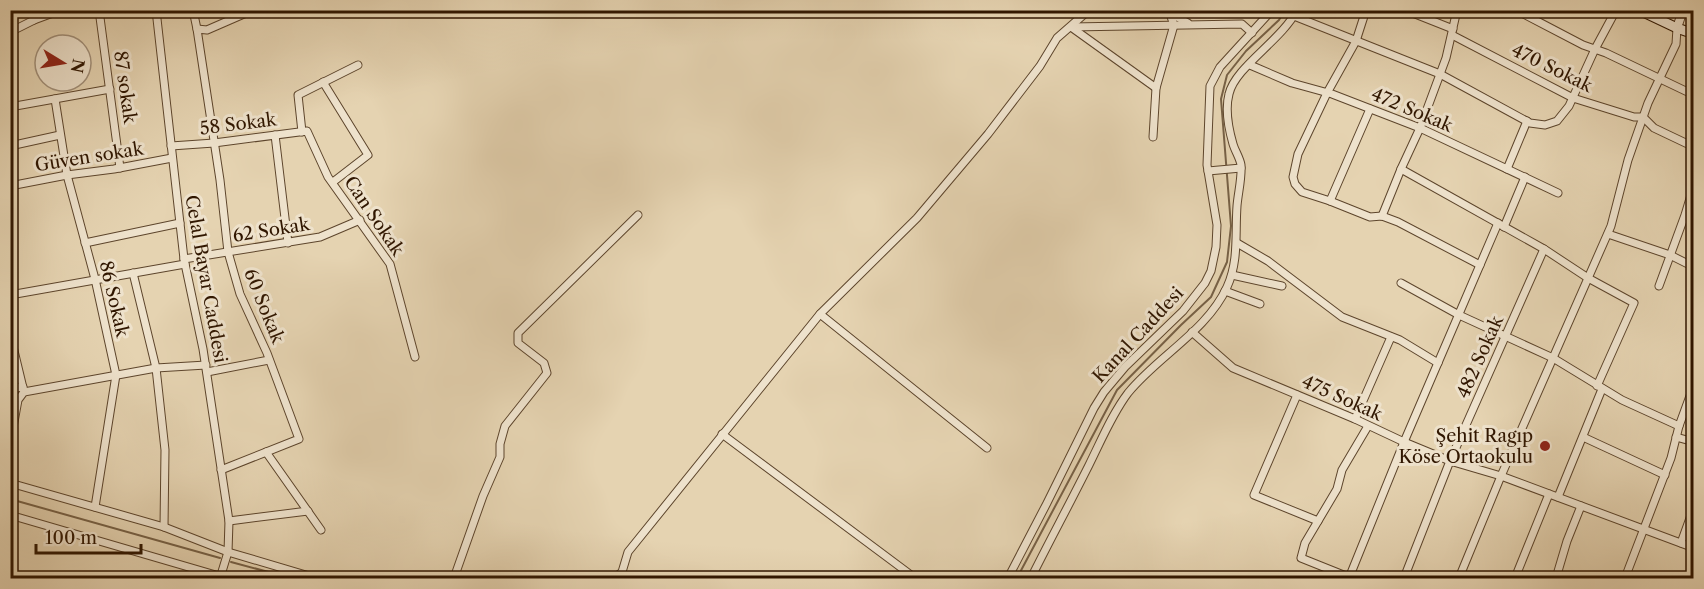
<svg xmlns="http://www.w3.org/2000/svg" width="1704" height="589" font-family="'Libre Caslon Text',serif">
	<rect width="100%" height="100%" fill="#e5d3b1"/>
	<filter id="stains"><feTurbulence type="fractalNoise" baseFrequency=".00333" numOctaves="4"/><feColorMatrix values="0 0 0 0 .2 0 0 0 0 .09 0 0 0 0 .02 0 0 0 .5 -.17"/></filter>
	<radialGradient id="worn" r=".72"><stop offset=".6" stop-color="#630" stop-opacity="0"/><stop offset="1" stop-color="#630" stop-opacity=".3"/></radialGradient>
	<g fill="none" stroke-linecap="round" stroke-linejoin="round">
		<g stroke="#776146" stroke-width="2">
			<polyline points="10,499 220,558"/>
			<polyline points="231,562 291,578"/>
			<polyline points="1017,578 1117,390 1181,325 1211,297 1227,262 1231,226 1221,99 1227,75 1246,51 1279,20 1285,10"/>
		</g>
		<defs>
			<g id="minor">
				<polyline points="32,10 34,20"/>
				<polyline points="99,10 120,168"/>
				<polyline points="156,10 184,259 203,349 229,521 228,552 220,578"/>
				<polyline points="193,10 197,29"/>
				<polyline points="1164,10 1188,23"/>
				<polyline points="1366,10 1356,41 1327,93 1298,154 1293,177 1295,184 1302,192 1330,201 1370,217 1382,216 1398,222 1480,265"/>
				<polyline points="1405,10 1453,29"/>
				<polyline points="1516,10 1583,45 1606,53 1694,95"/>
				<polyline points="1294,16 1440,74 1530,123 1545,125 1557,121 1569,106 1595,49 1616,10"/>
				<polyline points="1071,27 1242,24 1252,33"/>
				<polyline points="1071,27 1156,88"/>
				<polyline points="10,32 34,20 61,10"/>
				<polyline points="1452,35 1573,98 1634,117 1643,117 1654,128 1694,147"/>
				<polyline points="1250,65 1292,83 1332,94 1420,128 1558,193"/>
				<polyline points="323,82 368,155 333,182"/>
				<polyline points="55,99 67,175 95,279 116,375 95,507"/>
				<polyline points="10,107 110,89"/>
				<polyline points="302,132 298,95 358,65"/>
				<polyline points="275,135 288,243"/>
				<polyline points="1153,137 1156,88 1174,25 1170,14"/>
				<polyline points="10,146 60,135"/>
				<polyline points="171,146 214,143 307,131 328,177 390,264 415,357"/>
				<polyline points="1401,169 1544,249 1588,278 1634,303 1597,386"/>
				<polyline points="1507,169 1527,121"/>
				<polyline points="1208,171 1241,168"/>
				<polyline points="10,186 67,175 114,169 172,158"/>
				<polyline points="1330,201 1370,109"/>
				<polyline points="1382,216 1401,169 1420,128 1446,58 1457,10"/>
				<polyline points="1504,227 1525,177"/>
				<polyline points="1608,234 1670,255 1694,267"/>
				<polyline points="85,243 180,223"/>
				<polyline points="1237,243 1268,261 1342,317 1400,340 1438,363"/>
				<polyline points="184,259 320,237 360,220"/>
				<polyline points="133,273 156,368 165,450 164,527"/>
				<polyline points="1232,275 1282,286"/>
				<polyline points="1401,283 1459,315 1553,358 1622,400 1679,426"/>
				<polyline points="1659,286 1685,215 1694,185"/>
				<polyline points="1225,291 1260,304"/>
				<polyline points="10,295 185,264"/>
				<polyline points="820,314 987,448"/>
				<polyline points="1192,332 1233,368 1355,419 1404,442 1450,461 1501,476 1694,548"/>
				<polyline points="10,334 24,392"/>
				<polyline points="207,372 269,360"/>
				<polyline points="10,389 23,387"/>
				<polyline points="1297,395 1254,495 1318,521"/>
				<polyline points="1355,419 1391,337"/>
				<polyline points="722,434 915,578"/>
				<polyline points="1583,437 1665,475"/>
				<polyline points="1676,437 1694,442"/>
				<polyline points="10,444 18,400 24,392 156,368 206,365"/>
				<polyline points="266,452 321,530"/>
				<polyline points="221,470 299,439 267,353 240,294 228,252 220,180 197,29 207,30 253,10"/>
				<polyline points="10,483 164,527 228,552 316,578"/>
				<polyline points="1558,497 1602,389"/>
				<polyline points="10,515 226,578"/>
				<polyline points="229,521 308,511"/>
				<polyline points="1681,543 1694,507"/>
				<polyline points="454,578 483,496 500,457 500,444 505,426 547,373 544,363 518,343 518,333 638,215"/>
				<polyline points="614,578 622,572 628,552 820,314 917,218 988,134 1040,66 1057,38 1089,10"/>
				<polyline points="1008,578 1047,503 1094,408 1104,392 1125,367 1183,311 1205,283 1211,271 1216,247 1217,225 1207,165 1210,86 1220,67 1272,10"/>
				<path d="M1031 578C1050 540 1070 503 1089 465 1101 441 1112 414 1128 393 1158 356 1207 331 1227 287 1239 261 1235 234 1237 206 1238 193 1242 178 1241 165 1240 158 1235 151 1233 144 1229 130 1225 109 1229 94 1235 67 1282 40 1297 10"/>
				<polyline points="1349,578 1404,442 1498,223"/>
				<polyline points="1351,578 1301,558 1305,543 1337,489 1342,470 1368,426"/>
				<polyline points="1404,578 1450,461 1544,249"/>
				<polyline points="1459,578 1501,476 1611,226 1628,160 1648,103 1676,44 1677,28"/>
				<polyline points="1515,578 1549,494"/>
				<polyline points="1556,578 1567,541 1581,506"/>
				<polyline points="1625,578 1671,458 1679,426 1694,385"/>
			</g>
			<polyline id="tertiary" points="1677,28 1683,10"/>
			<polyline id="secondary" points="1639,10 1677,28 1694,34"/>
		</defs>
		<use href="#minor" stroke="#5d452c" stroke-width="9"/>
		<use href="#tertiary" stroke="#5d452c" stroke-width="10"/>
		<use href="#secondary" stroke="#301600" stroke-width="11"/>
		<use href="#minor" stroke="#eee2cc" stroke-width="7"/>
		<use href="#tertiary" stroke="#eee2cc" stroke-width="8"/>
		<use href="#secondary" stroke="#eee2cc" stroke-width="9"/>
	</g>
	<circle fill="#8f2418" stroke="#eee2cc" stroke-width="2" cx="1545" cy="446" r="6"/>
	<g text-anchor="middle" stroke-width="6" stroke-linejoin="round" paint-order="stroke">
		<g font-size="18" fill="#301600" stroke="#eee2cc">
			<text transform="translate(1552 68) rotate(26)" y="6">470 Sokak</text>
			<text transform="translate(125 87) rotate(82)" y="6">87 sokak</text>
			<text transform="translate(1412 110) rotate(23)" y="6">472 Sokak</text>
			<text transform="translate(238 124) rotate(-7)" y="6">58 Sokak</text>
			<text transform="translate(89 157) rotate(-9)" y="6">Güven sokak</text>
			<text transform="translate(374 216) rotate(56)" y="6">Can Sokak</text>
			<text transform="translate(271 230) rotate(-9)" y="6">62 Sokak</text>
			<text transform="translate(206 279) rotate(80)" y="6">Celal Bayar Caddesi</text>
			<text transform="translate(114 299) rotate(77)" y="6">86 Sokak</text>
			<text transform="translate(264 306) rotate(68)" y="6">60 Sokak</text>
			<text transform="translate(1138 335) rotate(-47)" y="6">Kanal Caddesi</text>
			<text transform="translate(1480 357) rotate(-66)" y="6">482 Sokak</text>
			<text transform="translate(1342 398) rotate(24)" y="6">475 Sokak</text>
		</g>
		<g font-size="18" fill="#301600" stroke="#eee2cc" text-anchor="end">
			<text x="1533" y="442">Şehit Ragıp<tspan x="1533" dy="21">Köse Ortaokulu</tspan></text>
		</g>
	</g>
	<rect width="1704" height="589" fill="none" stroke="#e5d3b1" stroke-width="36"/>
	<rect x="12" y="12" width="1680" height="565" fill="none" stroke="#301600" stroke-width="3"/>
	<rect x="18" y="18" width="1668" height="553" fill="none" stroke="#301600" stroke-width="1.5"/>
	<g transform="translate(63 63) rotate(101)"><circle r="28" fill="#eee2cc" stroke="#a2907a" stroke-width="1.5"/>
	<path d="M0-4.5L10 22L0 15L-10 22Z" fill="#8f2418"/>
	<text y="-9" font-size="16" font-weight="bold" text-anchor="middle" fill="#301600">N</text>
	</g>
	<path d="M36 544v9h105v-9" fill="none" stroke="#301600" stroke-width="3"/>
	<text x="45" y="544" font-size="18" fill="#301600" stroke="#eee2cc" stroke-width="4.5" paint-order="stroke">100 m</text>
	<rect width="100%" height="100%" filter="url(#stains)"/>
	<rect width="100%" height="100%" fill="url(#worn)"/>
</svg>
